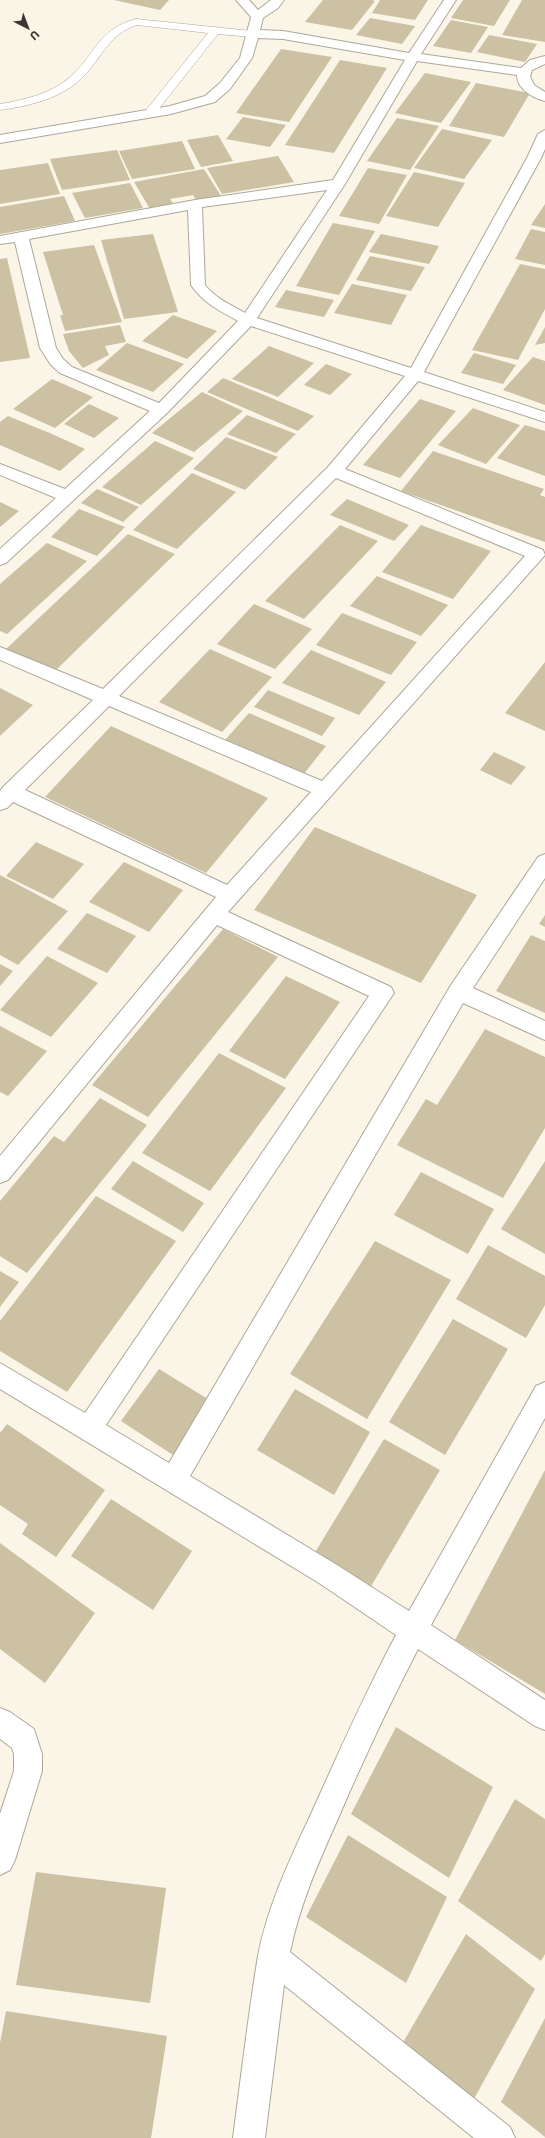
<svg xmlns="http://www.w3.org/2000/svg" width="545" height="2138" font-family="Commissioner,sans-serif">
	<rect width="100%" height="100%" fill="#faf5e6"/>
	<g fill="#ccc1a2">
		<polygon points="114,0 169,0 160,10"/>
		<polygon points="323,0 372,0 375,1 352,30 305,22"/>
		<polygon points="380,0 428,0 415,20 372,13"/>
		<polygon points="463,0 510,0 494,26 451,18"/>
		<polygon points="522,0 545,0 545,42 502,35"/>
		<polygon points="370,18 415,26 402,44 356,35"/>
		<polygon points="451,20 488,27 471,53 433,46"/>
		<polygon points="489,35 537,44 525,62 477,52"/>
		<polygon points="281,49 332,57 289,122 236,113"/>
		<polygon points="340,60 387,68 334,153 285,145"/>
		<polygon points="425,73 471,82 441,123 395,113"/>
		<polygon points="476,83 530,93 504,137 449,126"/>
		<polygon points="243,117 286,125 270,147 226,139"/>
		<polygon points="397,118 439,126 410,170 367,161"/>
		<polygon points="442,129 492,140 464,179 414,168"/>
		<polygon points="218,135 233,161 201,167 187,140"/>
		<polygon points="182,141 195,169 132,179 119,151"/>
		<polygon points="117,150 130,180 62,190 50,159"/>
		<polygon points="278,156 294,182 222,194 207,168"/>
		<polygon points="48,163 60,194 0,204 0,170"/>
		<polygon points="368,168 407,175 379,224 339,216"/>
		<polygon points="204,169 221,196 196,200 193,195 170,199 174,205 150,209 134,182"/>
		<polygon points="414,172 465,183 438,227 386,216"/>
		<polygon points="130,183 143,208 85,218 72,193"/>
		<polygon points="64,196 75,221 0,234 0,207"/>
		<polygon points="545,204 545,228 531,225"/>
		<polygon points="333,223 375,231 339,295 296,286"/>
		<polygon points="531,229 545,232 545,265 515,259"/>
		<polygon points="153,234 178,312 124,319 101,240"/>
		<polygon points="381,234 439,246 429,264 369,252"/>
		<polygon points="94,245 122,322 65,331 60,315 63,315 43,252"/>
		<polygon points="370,256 425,267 411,291 356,280"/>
		<polygon points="7,258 30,358 0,362 0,259"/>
		<polygon points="520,264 545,269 545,309 518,360 472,350"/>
		<polygon points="352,284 407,295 391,325 334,313"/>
		<polygon points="286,290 334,300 324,317 275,307"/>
		<polygon points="173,315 217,331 187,359 142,341"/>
		<polygon points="120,325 126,342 105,346 109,355 83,368 69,351 63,334"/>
		<polygon points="545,327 545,343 535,345"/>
		<polygon points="127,343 184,364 153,392 96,370"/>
		<polygon points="269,346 314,363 278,397 232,379"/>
		<polygon points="474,353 516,365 503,384 461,373"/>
		<polygon points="533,357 545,361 545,405 503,390"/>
		<polygon points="326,364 352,374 330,395 304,385"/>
		<polygon points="223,378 269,397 314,416 298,431 207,392"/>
		<polygon points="52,379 93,397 55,428 13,409"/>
		<polygon points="202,392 243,411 194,452 152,433"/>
		<polygon points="420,399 456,411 400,478 363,465"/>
		<polygon points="89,404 119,418 94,438 64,424"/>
		<polygon points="473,408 520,425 486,464 438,445"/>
		<polygon points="247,415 296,434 276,453 227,434"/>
		<polygon points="8,416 52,434 85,449 60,471 0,445 0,422"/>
		<polygon points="525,425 545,431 545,476 497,458"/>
		<polygon points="226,437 278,457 245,490 193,469"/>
		<polygon points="155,441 194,458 141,505 102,487"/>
		<polygon points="433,451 544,489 540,495 545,497 545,542 401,491"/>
		<polygon points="192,473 236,492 177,549 133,530"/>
		<polygon points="97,489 139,507 123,522 81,503"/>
		<polygon points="347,499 409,525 394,541 330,515"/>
		<polygon points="0,502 19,511 0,527"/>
		<polygon points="79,509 125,527 97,556 51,537"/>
		<polygon points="340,525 378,541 304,619 265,601"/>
		<polygon points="421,525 491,551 453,599 382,572"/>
		<polygon points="128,534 175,554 54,672 5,650"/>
		<polygon points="47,543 87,561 7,634 0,631 0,584"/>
		<polygon points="377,576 448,605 421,636 350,606"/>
		<polygon points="254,604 312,629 275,669 217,644"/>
		<polygon points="342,613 417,642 391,675 316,645"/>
		<polygon points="210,649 272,677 222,732 159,702"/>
		<polygon points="311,650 386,682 359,715 282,683"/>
		<polygon points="545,662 545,731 505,713"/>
		<polygon points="0,688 33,705 0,736"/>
		<polygon points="268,690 335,718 322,736 254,707"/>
		<polygon points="249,713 326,746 303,775 225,740"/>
		<polygon points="111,726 268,798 206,873 45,797"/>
		<polygon points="494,752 526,767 511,785 480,770"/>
		<polygon points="315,827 477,895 421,983 254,910"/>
		<polygon points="36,842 84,864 53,899 6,876"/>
		<polygon points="124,862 183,890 149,932 89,902"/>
		<polygon points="0,875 68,911 18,965 0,955"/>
		<polygon points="87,913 136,936 107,973 57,949"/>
		<polygon points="545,915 545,927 539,924"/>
		<polygon points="223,929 278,957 148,1117 92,1085"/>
		<polygon points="531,935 545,941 545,1013 496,991"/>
		<polygon points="47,956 98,983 51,1037 0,1010"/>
		<polygon points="0,964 13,971 0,986"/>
		<polygon points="286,976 340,1002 285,1079 229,1051"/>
		<polygon points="0,1026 47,1051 8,1096 0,1092"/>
		<polygon points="485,1029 545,1057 545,1128 503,1198 397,1145 426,1099 437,1105"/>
		<polygon points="219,1053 286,1088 210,1191 142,1153"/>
		<polygon points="100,1098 147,1125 27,1273 0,1256 0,1201 54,1136 64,1142"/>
		<polygon points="133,1161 204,1203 183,1232 111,1189"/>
		<polygon points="545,1161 545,1254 501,1229"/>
		<polygon points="421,1172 494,1209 468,1254 394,1215"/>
		<polygon points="96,1196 176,1241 67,1392 0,1351 0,1321"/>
		<polygon points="375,1241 451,1280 367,1419 290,1374"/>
		<polygon points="488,1245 545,1276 545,1305 526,1338 456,1299"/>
		<polygon points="0,1271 19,1282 0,1307"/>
		<polygon points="453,1319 508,1349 445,1455 389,1422"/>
		<polygon points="159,1369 211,1401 173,1455 121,1421"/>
		<polygon points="295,1389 370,1432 334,1495 257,1450"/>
		<polygon points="7,1424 105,1490 56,1557 22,1534 28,1524 0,1505 0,1433"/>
		<polygon points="384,1439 440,1470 370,1588 314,1554"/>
		<polygon points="545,1470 545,1694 455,1640"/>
		<polygon points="111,1499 192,1551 153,1610 71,1556"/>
		<polygon points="0,1543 95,1613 45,1683 0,1649"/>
		<polygon points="396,1727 493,1787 449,1878 351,1814"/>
		<polygon points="515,1799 545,1819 545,1954 541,1961 458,1901"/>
		<polygon points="348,1835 447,1897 406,1983 306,1917"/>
		<polygon points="36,1872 166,1888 150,2003 16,1985"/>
		<polygon points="466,1934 535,1989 471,2104 401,2046"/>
		<polygon points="6,2011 167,2036 151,2138 0,2138 0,2043"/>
		<polygon points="545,2018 545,2137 501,2102"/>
	</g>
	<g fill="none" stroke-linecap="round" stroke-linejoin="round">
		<defs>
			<path id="service" d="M136 19 252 31 257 34 252 37 218 34 153 116 149 117 143 114 208 33 137 25C110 33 102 57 84 76 63 98 30 106 0 110V104C24 100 50 94 69 78 96 55 97 29 136 19Z"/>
			<g id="minor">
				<path d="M236 0H249L258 10 271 0H284L278 8 263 18 260 30 283 31 409 53 444 0H456L421 54 521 68 530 60 545 56V64L532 70 530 77 534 85 545 92V101C533 98 517 89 517 75L417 61 345 184 257 318 411 368 527 158 538 134 545 130V149L541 158 424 372 545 412V422L418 381 345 469 543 550 545 555 228 912 391 987 394 993 106 1425 169 1463 451 985 538 857 545 854V878L473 988 545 1021V1040L463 1003 190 1476 337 1565 409 1611 536 1386 545 1382V1418L431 1625 545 1700V1730L535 1726 418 1649C390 1703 364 1758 340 1814 320 1859 300 1903 290 1952L510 2127 515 2138H474L284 1985 265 2138H233C241 2077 248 2016 258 1956 267 1907 290 1859 311 1814 338 1754 365 1693 396 1635L319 1583 0 1389V1363L85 1413 369 996 217 925 8 1180 0 1183V1156L216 897 13 802 7 808 0 810V791L3 787 93 700 0 660V647L103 689 328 467 405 376 251 326 167 413 6 563 0 565V549L56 498 0 475V464L65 489 150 411 60 373 51 365 40 348 15 242 0 244V236L195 200 333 180 405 60 283 39 258 38 252 58 230 89 215 102 171 114 0 143V135L170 106 205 96 220 83 240 58 251 17ZM327 190 245 313C231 305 215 298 205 285L202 207ZM188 210 191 285C203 303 220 311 238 321L159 403 72 367 63 359 56 348 29 239ZM336 478 525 556 322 781 119 696ZM109 706 311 792 227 885 25 790Z"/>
				<polygon points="0,1708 10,1712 34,1729 42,1754 42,1771 15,1860 10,1870 0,1875 0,1814 14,1771 14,1754 12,1748 0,1739"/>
			</g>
		</defs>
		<use href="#service" stroke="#ada89a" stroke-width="1"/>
		<use href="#minor" stroke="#ada89a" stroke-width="2"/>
		<use href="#service" fill="#fff" fill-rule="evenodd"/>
		<use href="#minor" fill="#fff" fill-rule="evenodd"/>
	</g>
	<g transform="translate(28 28) rotate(138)" stroke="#faf5e6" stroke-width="3" paint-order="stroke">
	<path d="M0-3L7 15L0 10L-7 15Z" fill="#3a3832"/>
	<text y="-6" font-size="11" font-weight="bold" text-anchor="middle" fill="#3a3832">U</text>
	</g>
</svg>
